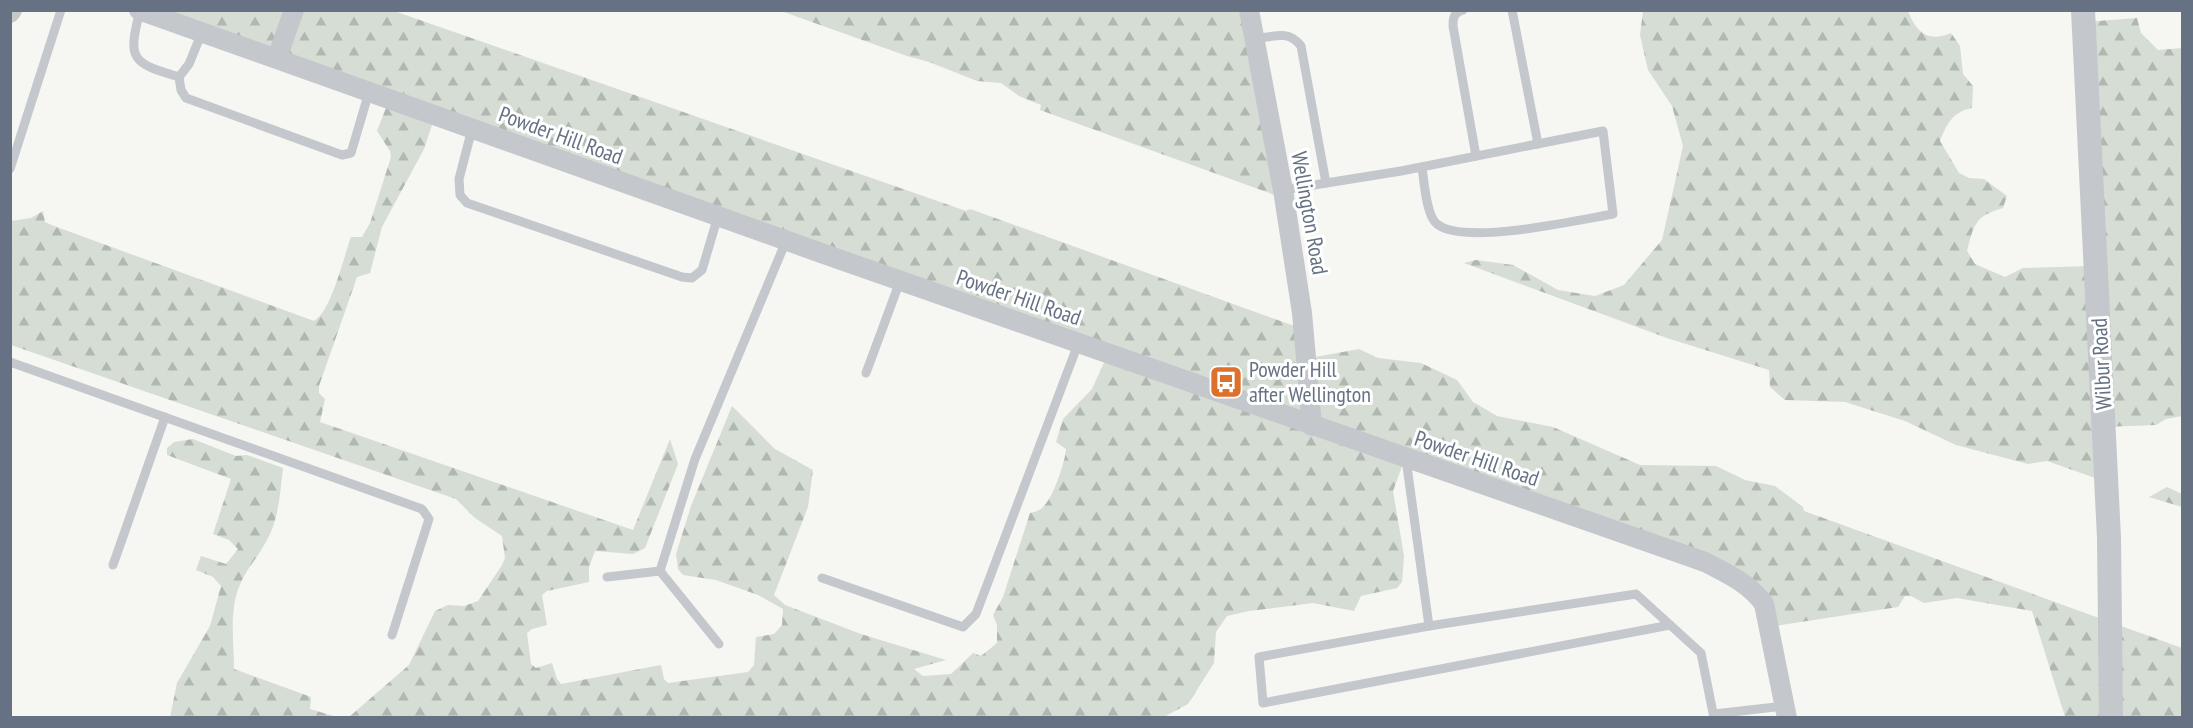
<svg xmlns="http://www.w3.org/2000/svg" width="2193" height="728" font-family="'PT Sans Narrow',sans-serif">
	<defs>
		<pattern id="forest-firs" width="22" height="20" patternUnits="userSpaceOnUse" patternTransform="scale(1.5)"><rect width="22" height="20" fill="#d6ddd4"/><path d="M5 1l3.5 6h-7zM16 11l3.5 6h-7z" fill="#b1b8b1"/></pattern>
	</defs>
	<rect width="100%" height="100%" fill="#f6f6f3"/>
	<g fill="url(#forest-firs)" fill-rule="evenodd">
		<path d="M138 11H394L966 211 970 209 1300 328 1315 357 1359 349 1378 358 1421 363 1457 380 1473 402 1497 416 1553 427 1640 465 1716 466 1745 480 1775 486 1803 507 1804 511 2182 648V717H2065L2032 611 1957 598 1924 603 1911 596H1905L1898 607 1769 627 1752 590 1404 461 1393 491 1404 556 1402 582 1397 588 1361 596 1354 611 1313 603 1249 611 1227 616 1216 632 1214 663 1188 704 1164 717H349L409 665 435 611 448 605 464 606 478 601 502 565 505 558 502 536 475 518 456 499 11 345V221L31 218 43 211 45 222 54 226 314 321C331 312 344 256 351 237H362L370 223 391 157 390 151 377 131 389 100ZM435 116 1107 356 1092 389 1063 419 1056 442 1066 449C1065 463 1053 498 1043 507 1039 511 1035 512 1030 513L1003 597 993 615 997 625V643L981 656 973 653 951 674 923 676 914 669 946 660 861 634 785 605 774 595 808 507 813 470 775 449 732 406 691 506 676 554 678 569 683 575 716 580 758 595 783 609 782 625 774 634 756 637 754 665 748 672 668 683 664 679 661 665 561 684 557 679 552 663 536 668 531 664 527 633 532 629 547 625 542 595 547 591 589 582V567L595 551 633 554 645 548 678 464 670 439 633 530 320 422 325 399 319 393V386L357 277 370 273 382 227 424 149Z"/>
		<polygon points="781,11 1248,11 1280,197 1040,110 1041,105 1019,96 1001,83 977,81 929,62 907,56"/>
		<path d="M1643 11H1908C1916 32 1928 43 1951 33L1960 46 1963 74 1973 86 1972 108C1952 112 1947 124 1940 141L1959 173 1969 178 1984 179 2007 196 2003 208C1975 216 1974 224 1967 251L1975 264 2005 277 2023 268 2093 266 2085 22 2137 18 2141 33 2158 50 2182 48V416L2166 419 2156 425 2103 427 2098 479 2047 461 2028 464 1956 445 1905 421 1845 402 1785 400 1770 387 1769 370 1667 338 1464 263 1476 260 1513 265 1558 290 1595 296 1624 285 1662 240 1683 146 1672 106 1648 70 1640 35Z"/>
		<path d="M193 439 236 456 247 455 283 468C280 492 279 519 267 540 256 561 243 571 236 596 230 619 234 646 234 669L311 697 310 709 337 717H170L177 683 210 626 221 586 213 577 196 570 201 556 226 564 238 549 229 540 213 534 231 479 167 455V448L174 442Z"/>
		<polygon points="2167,487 2182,494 2182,507 2149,497"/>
	</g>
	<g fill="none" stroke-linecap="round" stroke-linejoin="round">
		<g stroke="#c4c7cb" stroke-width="9">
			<path d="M1463 10C1454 13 1453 17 1453 26L1476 156"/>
			<polyline points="1512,10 1538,144"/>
			<path d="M140 11C127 60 132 63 179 77L181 90 186 98 342 155 351 153 369 92"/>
			<path d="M1254 39C1273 37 1288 29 1301 46L1326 183"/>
			<polyline points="179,77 189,64 202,32"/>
			<polyline points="472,129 459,179 460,195 467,203 682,277 692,278 702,270 718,216"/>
			<polyline points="10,169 61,10"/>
			<path d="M1283 190 1401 171 1603 131 1613 214C1578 220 1464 246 1437 224 1426 216 1424 180 1422 167"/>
			<polyline points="10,362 422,509 429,519 392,635"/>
			<polyline points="866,373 900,281"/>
			<polyline points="1406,459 1429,626 1259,657 1263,703 1670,625"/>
			<polyline points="113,565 165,417"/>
			<polyline points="660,571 719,644"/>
			<polyline points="607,577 660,571 695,459 786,241"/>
			<polyline points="822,578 963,627 976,614 1078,344"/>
			<polyline points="1429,626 1636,594 1701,653 1714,718"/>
			<polyline points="1714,714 1785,706"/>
		</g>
		<g stroke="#c4c7cb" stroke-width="20">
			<path d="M139 10 824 254 1705 562C1728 574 1749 583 1764 604L1787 718"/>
			<polyline points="1249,10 1283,190 1302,313 1312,426"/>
			<polyline points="10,13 12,10"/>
			<polyline points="277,58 294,10"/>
		</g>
		<polyline stroke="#c4c7cb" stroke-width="24" points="2083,10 2109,538 2111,718"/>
	</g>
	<defs>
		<symbol id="bus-square" viewBox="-11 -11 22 22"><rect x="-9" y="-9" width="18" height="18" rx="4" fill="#dd712c" stroke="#fff"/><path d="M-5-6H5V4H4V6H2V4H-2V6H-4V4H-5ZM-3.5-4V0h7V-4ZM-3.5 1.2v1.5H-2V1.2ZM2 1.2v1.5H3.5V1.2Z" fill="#fff"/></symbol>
	</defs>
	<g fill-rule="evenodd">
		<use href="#bus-square" x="1207" y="363" width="38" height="38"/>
	</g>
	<g text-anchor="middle" stroke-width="6" stroke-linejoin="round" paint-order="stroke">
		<g font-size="22" fill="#667283" stroke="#fff">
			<text transform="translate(561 135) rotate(20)" y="8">Powder Hill Road</text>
			<text transform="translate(1310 213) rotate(80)" y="8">Wellington Road</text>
			<text transform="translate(1019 297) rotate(19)" y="8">Powder Hill Road</text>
			<text transform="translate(2101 364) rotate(-93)" y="8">Wilbur Road</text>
			<text transform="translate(1477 458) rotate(19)" y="8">Powder Hill Road</text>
		</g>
		<g font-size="22" fill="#667283" stroke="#fff" text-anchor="start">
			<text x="1249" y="377">Powder Hill<tspan x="1249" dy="25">after Wellington</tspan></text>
		</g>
	</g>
	<rect width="2193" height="728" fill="none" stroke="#667283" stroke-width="24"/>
</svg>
